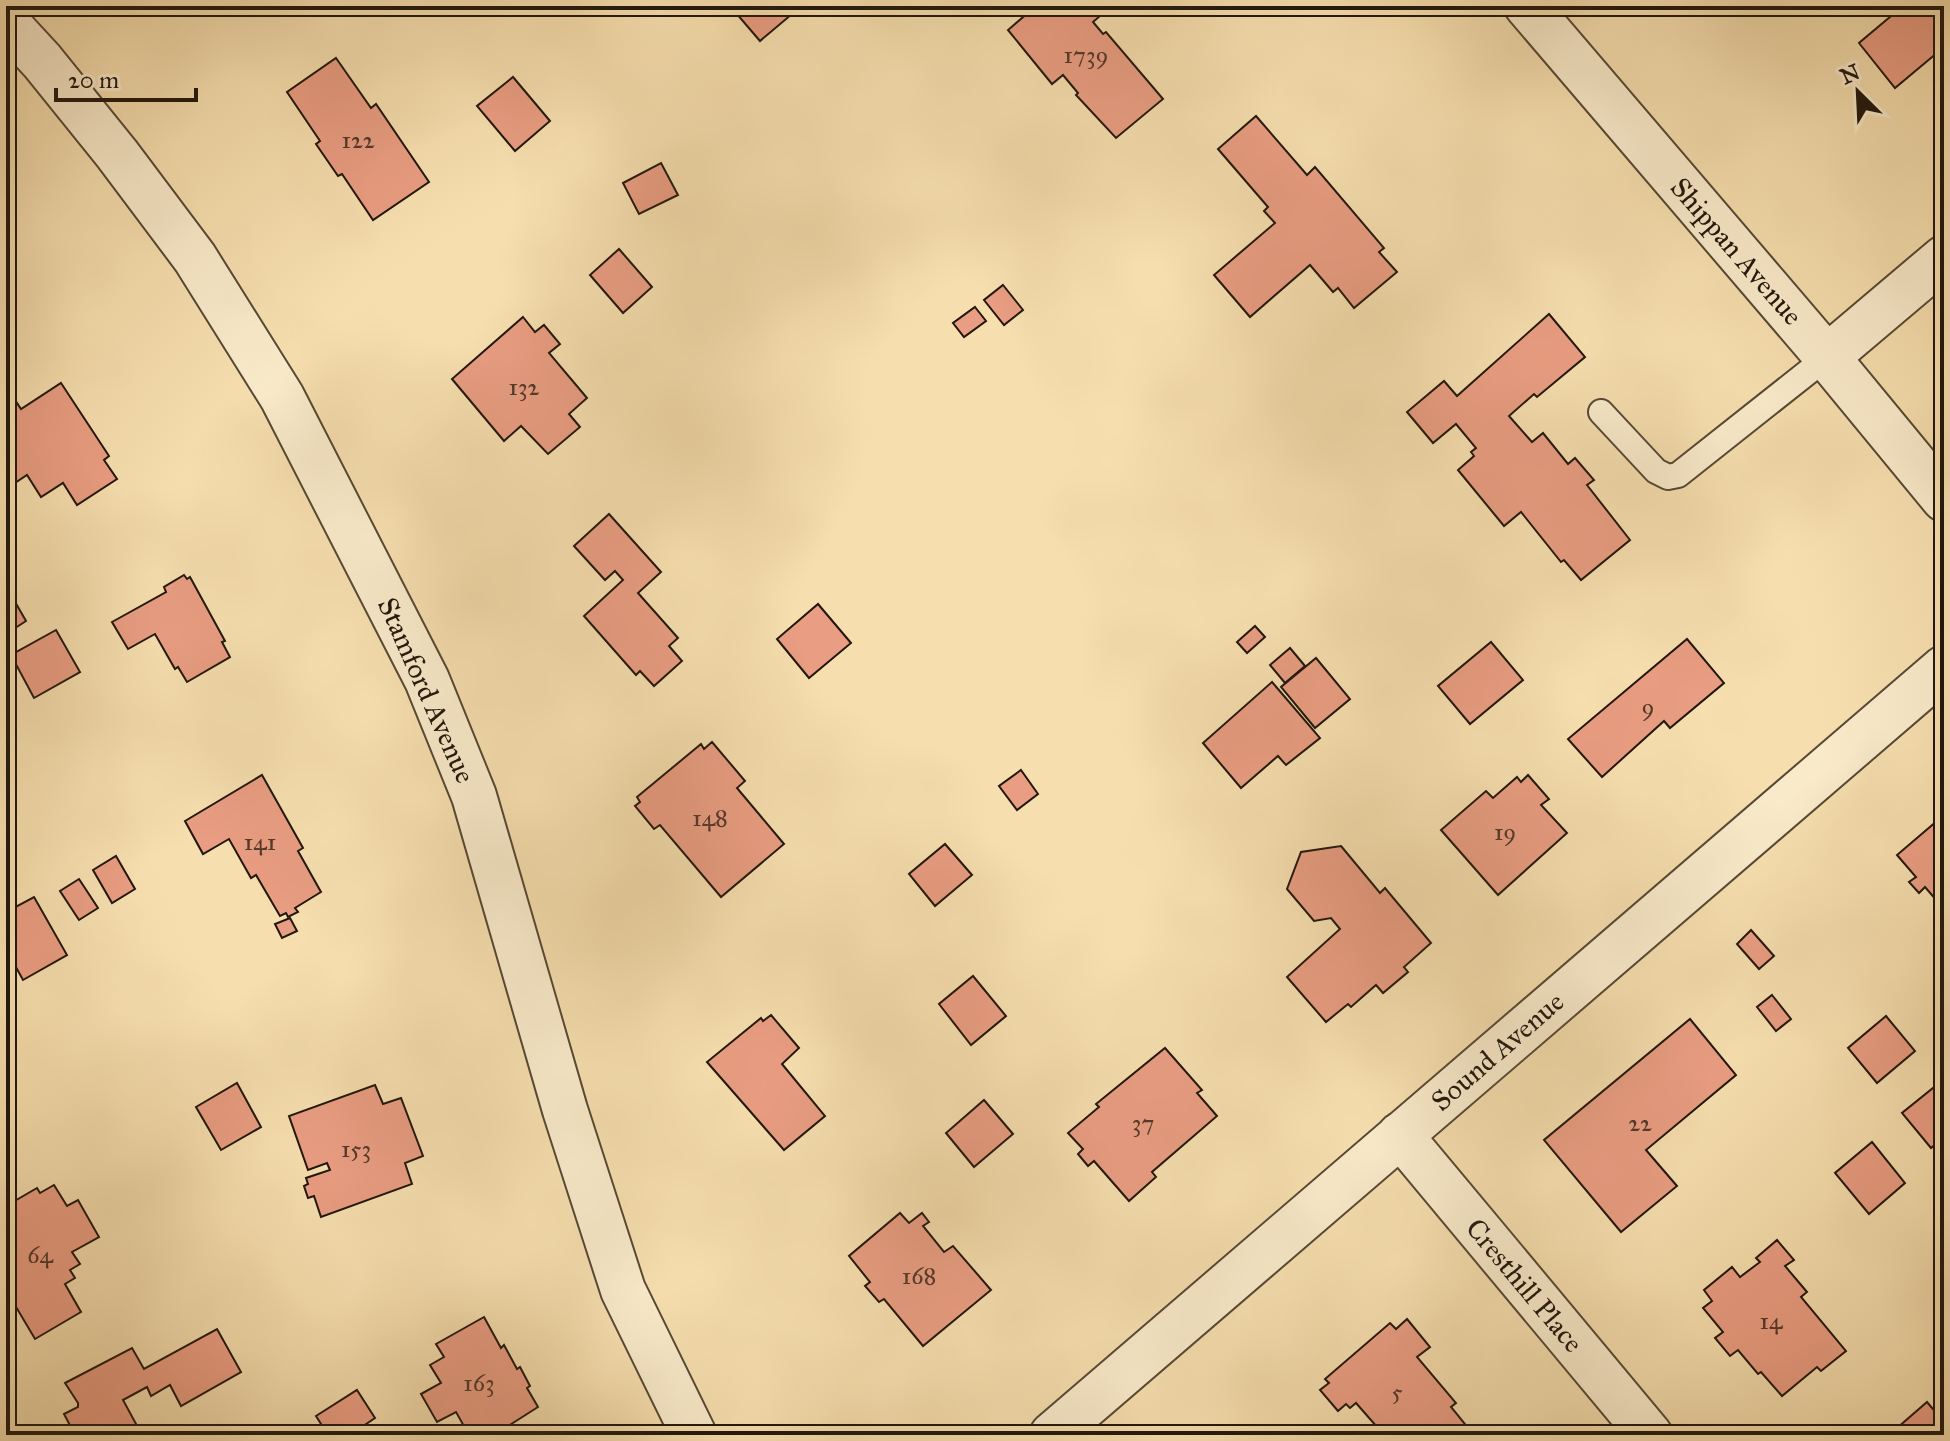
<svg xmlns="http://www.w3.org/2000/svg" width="1950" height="1441" font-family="'IM FELL Great Primer',serif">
	<rect width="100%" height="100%" fill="#f6deae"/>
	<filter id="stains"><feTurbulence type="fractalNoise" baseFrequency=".0025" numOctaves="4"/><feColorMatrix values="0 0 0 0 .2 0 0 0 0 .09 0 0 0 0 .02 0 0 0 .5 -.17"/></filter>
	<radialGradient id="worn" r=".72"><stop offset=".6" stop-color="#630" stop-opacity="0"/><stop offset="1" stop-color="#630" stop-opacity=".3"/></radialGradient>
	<g fill="#e99d82" stroke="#21170d" stroke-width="2">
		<polygon points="730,6 795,6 798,9 760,41"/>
		<polygon points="1036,6 1107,6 1109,8 1093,22 1103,34 1106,32 1163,99 1116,138 1076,95 1078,93 1063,75 1052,84 1008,30"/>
		<polygon points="1903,6 1944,6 1944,47 1895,88 1859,43"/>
		<polygon points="336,58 371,108 376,104 429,182 373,220 342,174 338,176 316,144 320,141 287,92"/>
		<polygon points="513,77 550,121 515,151 477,106"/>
		<polygon points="1256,116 1307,175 1315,167 1384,248 1379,252 1397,272 1354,308 1338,288 1333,292 1310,265 1250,317 1214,275 1275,223 1264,211 1268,207 1218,149"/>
		<polygon points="661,163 678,195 639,214 623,183"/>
		<polygon points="619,249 652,287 623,313 590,275"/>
		<polygon points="1003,285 1023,310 1004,325 984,300"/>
		<polygon points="975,307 986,321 964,337 953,323"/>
		<polygon points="1549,314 1585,357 1537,397 1534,394 1509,416 1532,442 1543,433 1568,464 1575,458 1594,480 1587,485 1630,540 1581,580 1564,560 1561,562 1521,512 1504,526 1458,470 1474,456 1471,452 1476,448 1456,424 1433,443 1407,412 1444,381 1457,396"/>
		<polygon points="523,317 535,332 544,325 560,344 549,353 587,398 569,414 580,427 548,454 521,426 504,441 452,379"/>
		<polygon points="61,383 109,456 104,460 117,479 77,505 63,483 41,497 27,475 6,489 6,386 21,409"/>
		<polygon points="609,514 661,572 638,593 678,638 669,646 682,661 654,686 640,671 636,675 584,616 623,580 615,571 605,580 574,546"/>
		<polygon points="184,575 187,579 190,577 225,641 222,642 230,657 187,682 178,667 175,669 155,634 128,649 112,622 166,592 164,587"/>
		<polygon points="14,600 26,621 6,634 6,605"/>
		<polygon points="818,604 851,643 809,678 777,639"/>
		<polygon points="1255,626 1265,637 1247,653 1237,642"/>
		<polygon points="56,630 80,672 34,698 11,655"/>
		<polygon points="1687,639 1724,683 1670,728 1664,721 1602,777 1568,739"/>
		<polygon points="1491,642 1523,680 1470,724 1438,686"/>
		<polygon points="1290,648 1305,666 1285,683 1270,665"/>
		<polygon points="1316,658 1350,699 1315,728 1281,687"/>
		<polygon points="1272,682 1320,738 1286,765 1278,756 1241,788 1203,743"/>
		<polygon points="712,742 745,781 737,788 784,844 721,897 660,825 654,829 635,806 640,802 637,797 701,744 704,749"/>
		<polygon points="1021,770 1038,794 1017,810 999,786"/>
		<polygon points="262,775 303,848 298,851 321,892 295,908 298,912 288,917 286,913 280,916 256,875 251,878 229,839 203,854 185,821"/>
		<polygon points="1528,775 1549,799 1541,805 1567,833 1498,895 1441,830 1486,791 1493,798 1517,777 1521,782"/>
		<polygon points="1944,815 1944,909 1925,887 1919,893 1909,882 1916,877 1897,855"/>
		<polygon points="945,844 972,875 935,906 909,874"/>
		<polygon points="1341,846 1380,893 1385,888 1431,943 1404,967 1408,972 1383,993 1376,985 1351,1007 1348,1004 1326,1022 1287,977 1340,929 1331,918 1314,921 1287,889 1301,852"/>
		<polygon points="116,856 135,889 112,903 93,870"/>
		<polygon points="79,879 98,908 79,920 60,891"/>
		<polygon points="34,897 67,955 23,980 6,949 6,912"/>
		<polygon points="290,918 297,931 282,938 275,924"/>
		<polygon points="1751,930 1774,956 1759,969 1737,944"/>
		<polygon points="973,976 1006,1016 971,1045 939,1004"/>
		<polygon points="1772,995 1791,1019 1776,1031 1757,1007"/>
		<polygon points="771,1015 799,1048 782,1064 825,1116 784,1150 707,1062 761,1018 763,1021"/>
		<polygon points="1886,1016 1915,1051 1877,1083 1848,1048"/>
		<polygon points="1690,1019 1736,1075 1646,1150 1677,1186 1621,1232 1544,1140"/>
		<polygon points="1165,1048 1202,1090 1197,1093 1217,1116 1152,1172 1156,1177 1129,1201 1094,1161 1088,1166 1078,1154 1083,1149 1068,1133 1099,1107 1096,1104"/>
		<polygon points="237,1083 261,1127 221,1150 196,1107"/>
		<polygon points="1938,1084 1944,1091 1944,1137 1931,1148 1902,1113"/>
		<polygon points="375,1085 383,1104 401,1098 423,1156 405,1163 412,1184 321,1217 314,1196 308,1198 304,1186 308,1184 306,1178 330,1170 327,1163 308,1170 289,1116"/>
		<polygon points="984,1100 1013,1134 974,1167 946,1133"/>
		<polygon points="1872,1142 1905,1183 1869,1214 1835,1173"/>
		<polygon points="54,1185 67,1206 78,1200 99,1237 72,1252 80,1264 70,1270 75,1278 65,1284 81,1312 35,1339 6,1290 6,1206 37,1188 40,1193"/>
		<polygon points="900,1213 909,1223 922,1213 929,1222 923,1226 944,1252 953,1246 991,1290 923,1346 884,1299 879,1302 865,1286 870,1282 849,1256"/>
		<polygon points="1777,1240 1794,1260 1785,1266 1807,1292 1801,1297 1846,1351 1821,1371 1817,1367 1782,1396 1761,1372 1758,1374 1738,1350 1730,1356 1715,1338 1723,1332 1703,1308 1712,1301 1704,1290 1732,1267 1740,1277 1760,1262 1756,1258"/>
		<polygon points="484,1317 501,1348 504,1345 517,1369 520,1367 530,1386 527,1388 538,1407 494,1435 469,1435 456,1412 437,1422 421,1394 441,1383 430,1365 444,1357 436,1344"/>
		<polygon points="1407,1319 1430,1347 1417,1357 1456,1403 1451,1407 1465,1424 1452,1435 1384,1435 1356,1403 1350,1408 1346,1404 1338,1411 1320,1390 1329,1383 1325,1379 1390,1323 1396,1329"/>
		<polygon points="217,1329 241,1372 181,1406 170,1385 151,1396 147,1387 123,1400 142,1435 75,1435 64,1414 78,1407 78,1403 65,1383 132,1348 144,1369"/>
		<polygon points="357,1390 375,1418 350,1435 328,1435 316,1416"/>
		<polygon points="1927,1402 1944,1422 1944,1435 1889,1435"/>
	</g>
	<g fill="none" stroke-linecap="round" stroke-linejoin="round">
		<defs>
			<polyline id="service" points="1601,412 1656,471 1668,477 1678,475 1827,357"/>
			<g id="minor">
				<polyline points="1527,6 1827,357 1944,499"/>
				<polyline points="6,22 42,61 117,154 195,258 282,397 427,680 474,796 565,1110 623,1290 694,1435"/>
				<polyline points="1827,357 1944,258"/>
				<polyline points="1400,1135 1650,1435"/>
				<polyline points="1052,1435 1944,668"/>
			</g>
		</defs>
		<use href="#service" stroke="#564935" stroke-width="28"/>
		<use href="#minor" stroke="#564935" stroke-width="48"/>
		<use href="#service" stroke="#f9eaca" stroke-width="24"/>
		<use href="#minor" stroke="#f9eaca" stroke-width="44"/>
	</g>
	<g text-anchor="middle" stroke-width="8" stroke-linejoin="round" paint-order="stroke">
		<g font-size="24" fill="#53382a">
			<text x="1086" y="63">1739</text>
			<text x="358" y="148">122</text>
			<text x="524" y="395">132</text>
			<text x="1648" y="715">9</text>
			<text x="710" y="826">148</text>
			<text x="1505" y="840">19</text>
			<text x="260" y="850">141</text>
			<text x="1143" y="1131">37</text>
			<text x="1640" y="1131">22</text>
			<text x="356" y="1157">153</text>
			<text x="40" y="1263">64</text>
			<text x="919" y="1284">168</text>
			<text x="1771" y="1329">14</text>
			<text x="479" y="1391">163</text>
			<text x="1397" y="1400">5</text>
		</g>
		<g font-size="28" fill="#21170d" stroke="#f9eaca">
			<text transform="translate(1737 251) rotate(49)" y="10">Shippan Avenue</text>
			<text transform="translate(427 690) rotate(66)" y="10">Stamford Avenue</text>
			<text transform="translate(1497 1051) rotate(-41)" y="10">Sound Avenue</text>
			<text transform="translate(1525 1285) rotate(50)" y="10">Cresthill Place</text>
		</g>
	</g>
	<rect width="1950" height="1441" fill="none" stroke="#f6deae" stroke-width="32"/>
	<rect x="8" y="8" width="1934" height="1425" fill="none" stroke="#21170d" stroke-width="4"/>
	<rect x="16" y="16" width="1918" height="1409" fill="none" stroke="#21170d" stroke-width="2"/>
	<g transform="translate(1858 92) rotate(336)" stroke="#f9eaca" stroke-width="6" paint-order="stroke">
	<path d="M0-6L14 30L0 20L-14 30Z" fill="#21170d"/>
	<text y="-12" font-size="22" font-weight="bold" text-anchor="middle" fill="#21170d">N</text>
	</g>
	<path d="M56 88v12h140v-12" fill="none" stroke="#21170d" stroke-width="4"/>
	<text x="68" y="88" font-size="24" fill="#21170d" stroke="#f9eaca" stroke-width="6" paint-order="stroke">20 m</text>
	<rect width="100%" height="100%" filter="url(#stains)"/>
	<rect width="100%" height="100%" fill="url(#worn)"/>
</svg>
